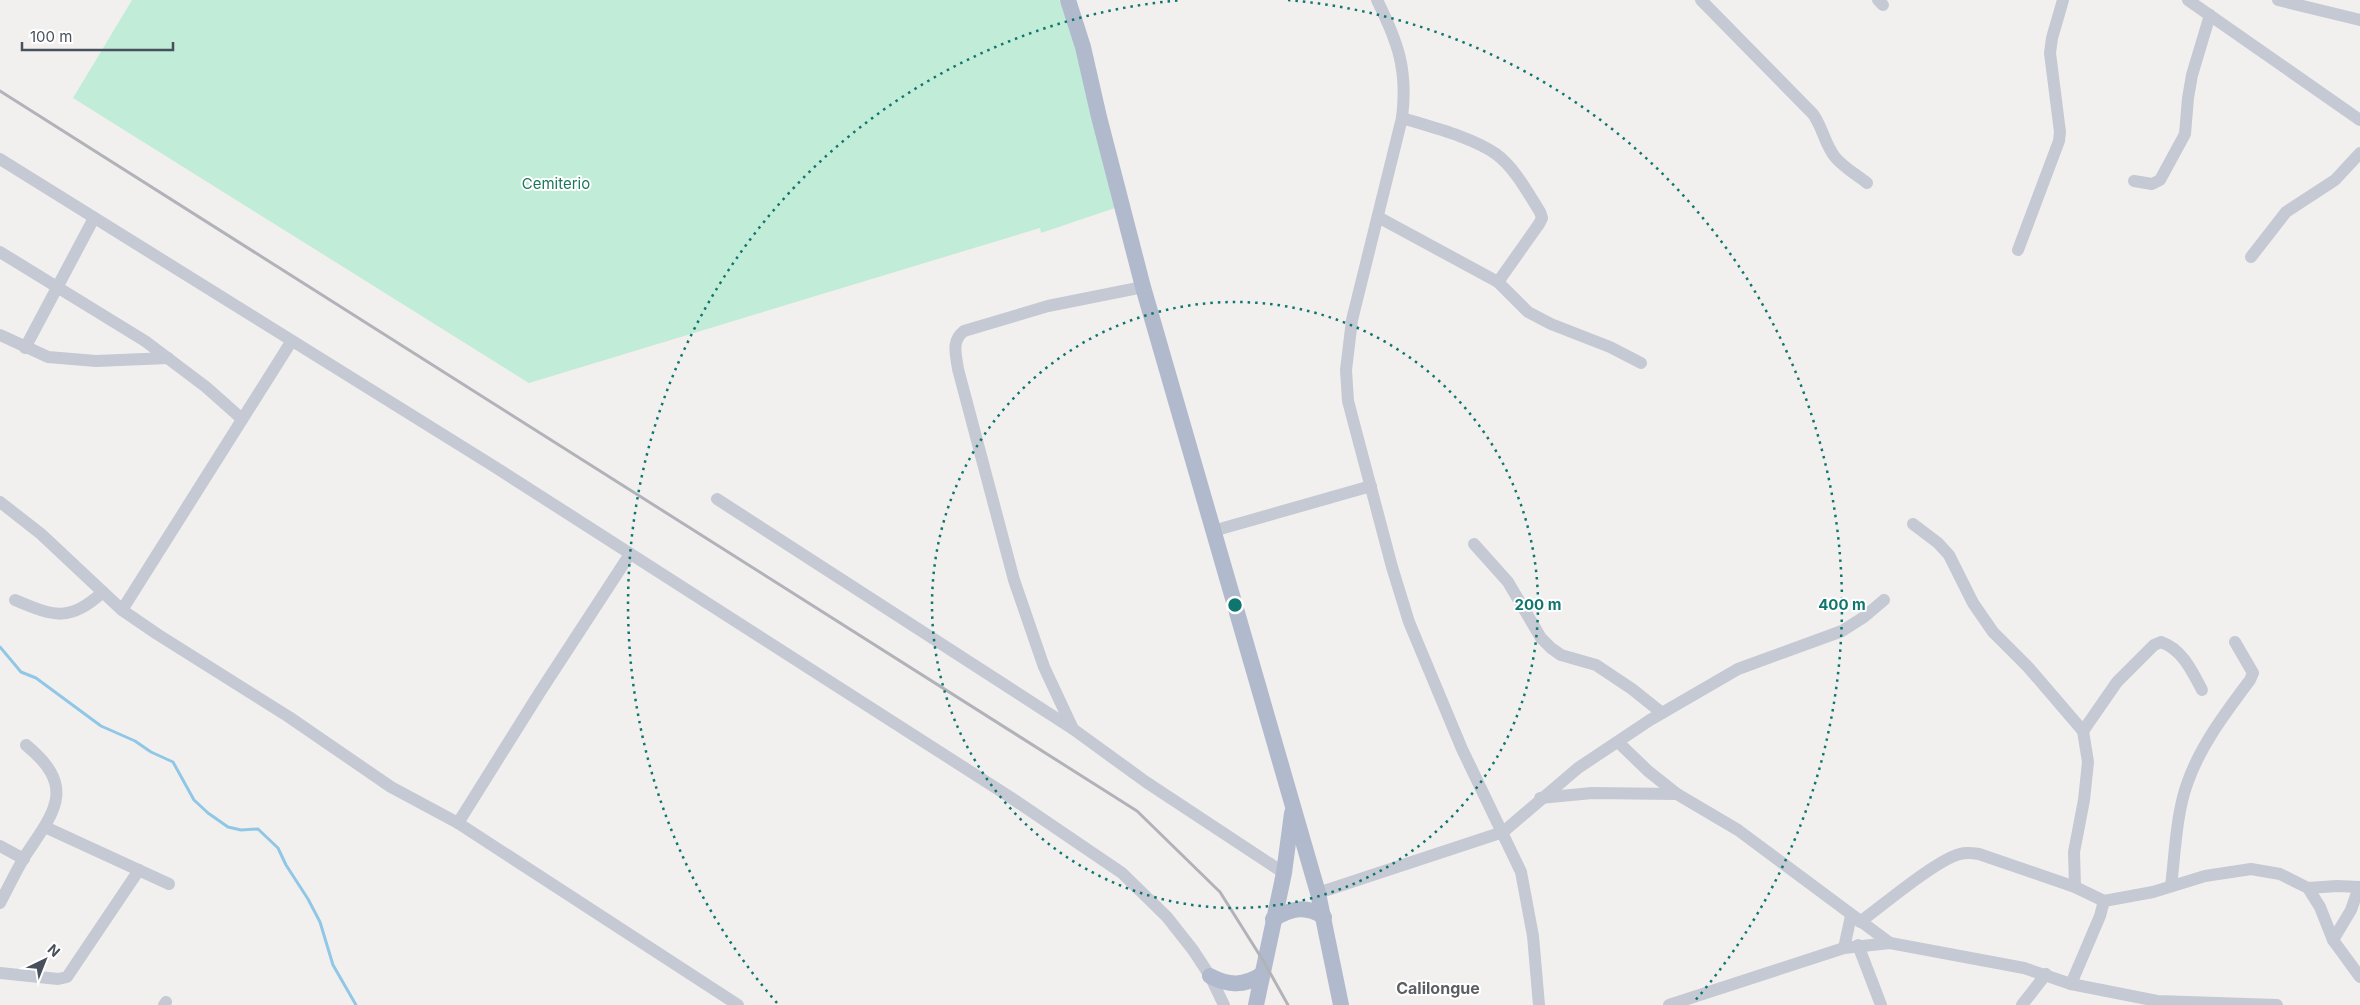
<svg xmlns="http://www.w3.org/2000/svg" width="2360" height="1005" font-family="Inter,sans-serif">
	<rect width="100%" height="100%" fill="#f2f0ef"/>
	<polygon fill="#c1ecd8" points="132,0 1059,0 1079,37 1121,206 1041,233 1040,228 529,383 73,98"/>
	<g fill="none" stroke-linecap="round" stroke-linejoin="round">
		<polyline stroke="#91c7e6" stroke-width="3" points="0,647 21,672 36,678 101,726 135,741 151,752 173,762 194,800 208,813 228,827 241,830 258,829 278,848 286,865 308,899 320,922 333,965 356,1005"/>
		<g stroke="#c4c9d3" stroke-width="12">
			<path d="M1377 0C1398 42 1408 70 1402 118L1352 320 1346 370 1348 401 1392 567 1409 622 1462 749 1521 872 1533 936 1539 1005"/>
			<path d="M1701 0 1813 114C1823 128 1825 145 1835 157 1843 167 1857 175 1867 183"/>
			<polyline points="1878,0 1883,5"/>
			<polyline points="2188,0 2360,120"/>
			<polyline points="2278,0 2360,20"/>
			<path d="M1402 118C1431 127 1472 137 1496 154 1515 168 1528 193 1540 212L1542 218 1539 224 1498 282"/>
			<polyline points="0,159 495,467 1010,797 1122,873 1167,917 1193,950 1210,976 1224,1005"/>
			<polyline points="2134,181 2152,184 2160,180 2185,134 2188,98 2192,75 2210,15"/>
			<polyline points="1378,217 1498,282 1528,312 1551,324 1610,347 1641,363"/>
			<polyline points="2018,250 2059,141 2060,132 2050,53 2052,38 2063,0"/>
			<polyline points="0,252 145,341 206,387 242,419"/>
			<polyline points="2251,257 2286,212 2335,180 2360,153"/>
			<polyline points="0,335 48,357 96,361 168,358"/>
			<polyline points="25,348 94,218"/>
			<polyline points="717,499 1073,729 1146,782 1284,873"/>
			<polyline points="0,502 41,534 122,610 157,634 289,717 391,787 458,823 738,1005"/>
			<polyline points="1913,524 1938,543 1949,555 1973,603 1993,632 2028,667 2083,731 2088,762 2084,800 2074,852 2075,887"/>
			<polyline points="1213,531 1371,486"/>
			<polyline points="1474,544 1508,582 1541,638 1551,648 1561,655 1596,665 1632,689 1662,713"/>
			<path d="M15 600C55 617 69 622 103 592"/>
			<polyline points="122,610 291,342"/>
			<path d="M1073 729 1044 667 1014 580 958 369C956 354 951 341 964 331L1048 306 1143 287"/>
			<path d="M2083 731 2117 682 2154 645 2161 642C2182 649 2192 671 2202 690"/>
			<polyline points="1618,742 1648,771 1677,794 1738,830 1890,943"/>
			<polyline points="1540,798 1592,793 1677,794"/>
			<polyline points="458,823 540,692 630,554"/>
			<polyline points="45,827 169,884"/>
			<polyline points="0,846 24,859"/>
			<path d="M2171 886C2175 854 2176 815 2187 784 2200 746 2226 712 2250 680L2253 673 2235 642"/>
			<polyline points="2308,888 2337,886 2360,887"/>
			<polyline points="1318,893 1503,832 1578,768 1650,720 1738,669 1842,631 1864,617 1884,600"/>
			<path d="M0 903C8 888 16 871 25 856 55 811 77 787 26 745"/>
			<path d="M1860 922C1882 906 1936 860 1960 854 1966 852 1973 853 1979 854L2075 887 2104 901"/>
			<polyline points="2333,940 2351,910 2359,887"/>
			<polyline points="1858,945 1881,1005"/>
			<polyline points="1844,948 1851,916"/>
			<polyline points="0,973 58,979 67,977 139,870"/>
			<polyline points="2071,984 2100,916 2104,901 2153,892 2205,876 2251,869 2280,874 2308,888 2320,907 2333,940 2360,977"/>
			<polyline points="164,1005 166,1002"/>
			<polyline points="1669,1005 1844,948 1890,943 2024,968 2071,984 2157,1001 2277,1005"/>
			<polyline points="2022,1005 2046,974"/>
		</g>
		<g stroke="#b1bacc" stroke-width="16">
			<polyline points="1068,0 1083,47 1099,117 1143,287 1318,893 1341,1005"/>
			<path d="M1273 919C1292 908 1306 905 1324 917"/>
			<path d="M1210 976C1229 986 1244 986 1261 975"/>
			<polyline points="1256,1005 1284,873 1292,813"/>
		</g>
		<polyline stroke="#b2b3b9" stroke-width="3" points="0,91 1137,811 1220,892 1264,962 1288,1005"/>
	</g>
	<g fill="none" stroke="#0f766e" stroke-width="2.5" stroke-dasharray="2.5 5">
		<circle cx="1235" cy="605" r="303"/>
		<path d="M777 1003A607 607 0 0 1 1182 0M1288 0A607 607 0 0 1 1693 1003"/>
	</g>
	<g text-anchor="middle" stroke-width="4" stroke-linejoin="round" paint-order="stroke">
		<g font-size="15" fill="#1d7859" stroke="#fff">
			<text x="556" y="189">Cemiterio</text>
		</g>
		<g font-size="16" font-weight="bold" fill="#5c5e64" stroke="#fff">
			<text x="1438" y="994">Calilongue</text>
		</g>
	</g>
	<circle cx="1235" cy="605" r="8" fill="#0f766e" stroke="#fff" stroke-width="2.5"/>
	<g font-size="15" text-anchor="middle" font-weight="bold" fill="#0f766e" stroke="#fff" stroke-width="4" stroke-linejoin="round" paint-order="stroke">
		<text x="1538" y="610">200 m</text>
		<text x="1842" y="610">400 m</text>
	</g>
	<g transform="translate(45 960) rotate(43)" stroke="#ffffff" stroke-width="4" paint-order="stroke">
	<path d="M0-4L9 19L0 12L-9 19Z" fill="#48505b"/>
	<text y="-8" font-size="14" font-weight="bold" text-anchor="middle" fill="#48505b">N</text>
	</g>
	<path d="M22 42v8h151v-8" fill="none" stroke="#48505b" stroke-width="2.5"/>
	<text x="30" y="42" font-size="15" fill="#48505b" stroke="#ffffff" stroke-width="4" paint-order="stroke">100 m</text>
</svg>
